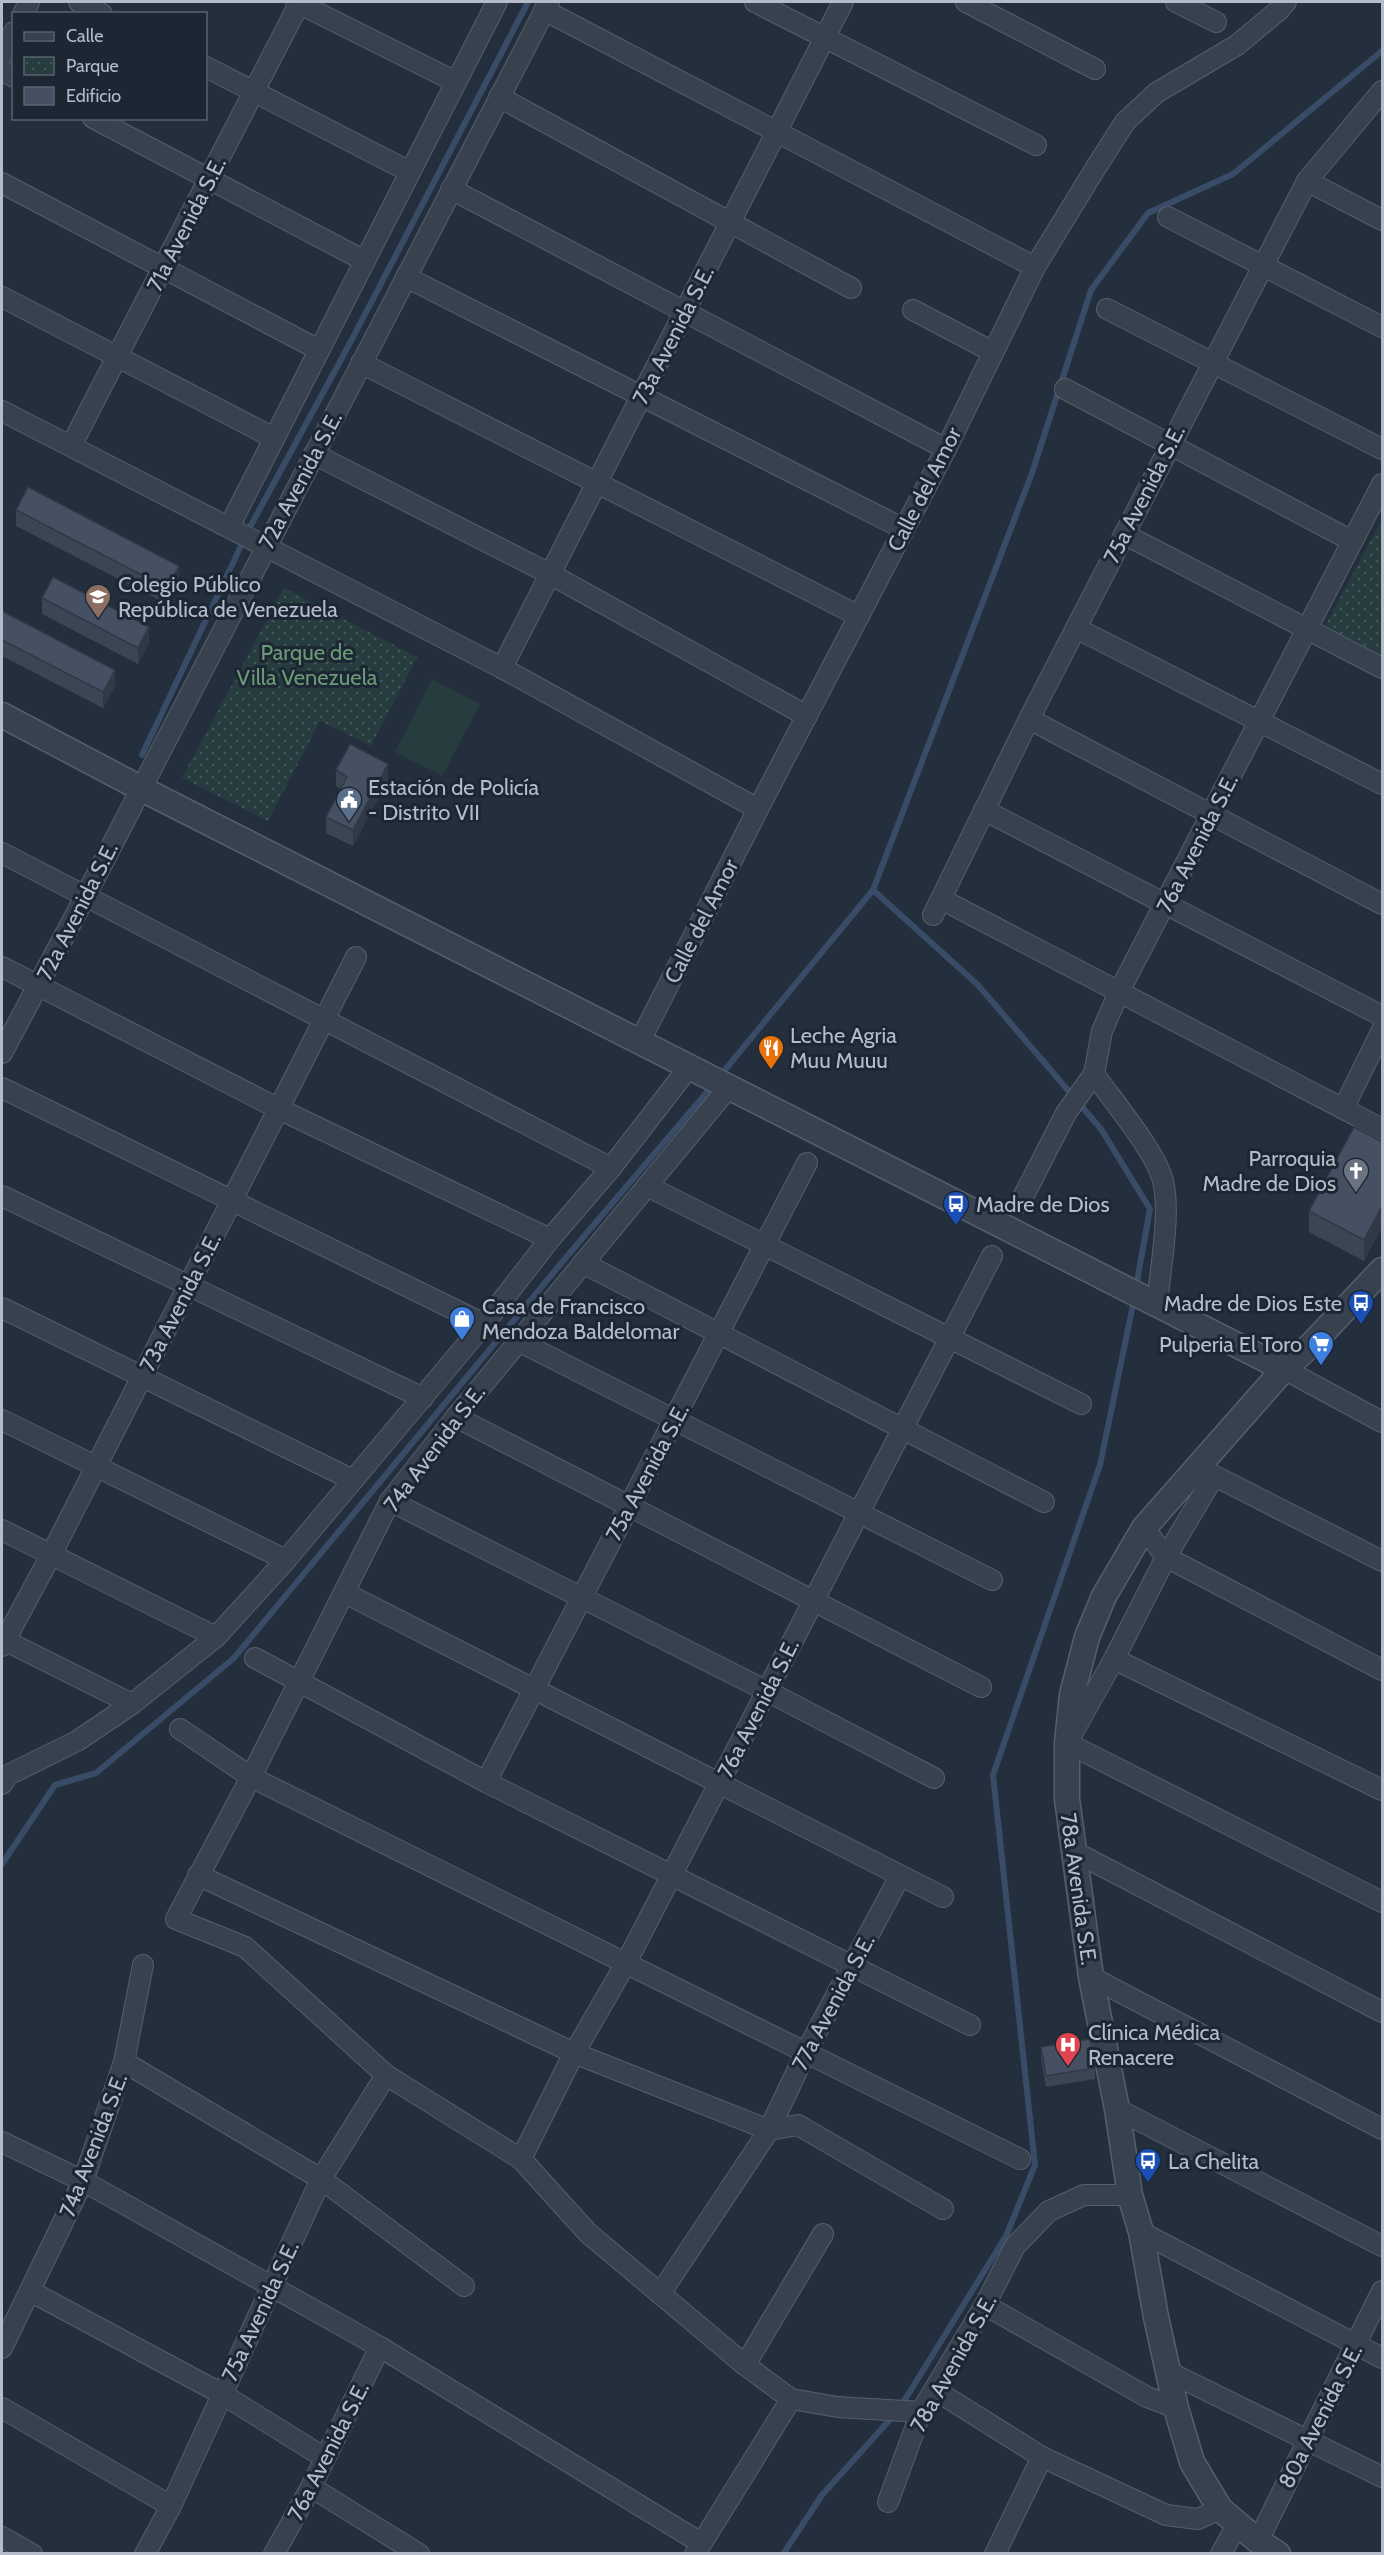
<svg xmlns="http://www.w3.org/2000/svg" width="1384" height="2555" font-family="Cabin,sans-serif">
	<defs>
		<pattern id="park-dots" width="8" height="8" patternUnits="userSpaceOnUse" patternTransform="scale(1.5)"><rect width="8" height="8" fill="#263c3f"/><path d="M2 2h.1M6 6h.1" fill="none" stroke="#435659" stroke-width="1.8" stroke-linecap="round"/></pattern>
	</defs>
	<rect width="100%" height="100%" fill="#242f3e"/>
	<polygon fill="#263c3f" points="432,679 480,704 442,776 395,752"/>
	<g fill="url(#park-dots)">
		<polygon points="1382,519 1382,658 1324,628"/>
		<polygon points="284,588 417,657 371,746 320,721 268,821 182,778"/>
	</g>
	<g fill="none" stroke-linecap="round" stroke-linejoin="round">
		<g stroke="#394c67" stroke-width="6">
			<polyline points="250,527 350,343 528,2"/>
			<polyline points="142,755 240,548"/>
			<polyline points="873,890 978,985 1101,1129 1150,1209 1136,1287"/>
			<polyline points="719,1077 873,890 1032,473 1091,290 1148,213 1233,174 1382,51"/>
			<polyline points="2,1864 55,1785 96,1773 234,1658 563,1261 713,1085"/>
			<polyline points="901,2406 1006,2236 1035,2165 993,1775 1100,1465 1134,1300"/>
			<polyline points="783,2554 822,2495 895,2414"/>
		</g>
		<defs>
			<g id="minor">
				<polyline points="79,2 102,14"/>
				<polyline points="296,2 456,82"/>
				<polyline points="755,2 1036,145"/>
				<polyline points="966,2 1095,69"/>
				<polyline points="1176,2 1216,22"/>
				<polyline points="544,10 1035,267"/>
				<polyline points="23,14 29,2"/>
				<polyline points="2,55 14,32"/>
				<polyline points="206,67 410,172"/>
				<polyline points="2,71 14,77"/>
				<polyline points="499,97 851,288"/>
				<polyline points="93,118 365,261"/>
				<polyline points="1307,181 1382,220"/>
				<polyline points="2,183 319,350"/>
				<polyline points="451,189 946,449"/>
				<polyline points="1168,217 1382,327"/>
				<polyline points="406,277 904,529"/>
				<polyline points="2,297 274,438"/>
				<polyline points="1107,309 1382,449"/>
				<polyline points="913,310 993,352"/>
				<polyline points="361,363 859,616"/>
				<polyline points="1065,389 1352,541"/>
				<polyline points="2,411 502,668 758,809"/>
				<polyline points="71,446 300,2"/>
				<polyline points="314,454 550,574 807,716"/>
				<polyline points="229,527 497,2"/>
				<polyline points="1124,534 1382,668"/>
				<polyline points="1076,628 1382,784"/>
				<polyline points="502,668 843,2"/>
				<polyline points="1029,719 1382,904"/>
				<polyline points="984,810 1382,1016"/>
				<polyline points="2,853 611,1168"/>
				<polyline points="941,899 1382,1129"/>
				<polyline points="933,915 1029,719 1307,181 1382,91"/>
				<polyline points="2,967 279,1109 550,1239"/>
				<polyline points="640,1041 758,809 946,449 1035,267 1095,169 1125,122 1156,93 1237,45 1279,10 1286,2"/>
				<polyline points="2,1053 85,897 549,2"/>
				<path d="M1094 1074C1113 1101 1156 1152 1163 1181 1171 1214 1160 1270 1157 1305"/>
				<polyline points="729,1087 456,1417 390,1501 251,1777 176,1919 245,1947 386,2075 521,2159 588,2233 745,2365 791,2399 838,2407 921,2412"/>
				<polyline points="2,1088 484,1324"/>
				<polyline points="1344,1107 1382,1030"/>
				<polyline points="647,1186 1081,1404"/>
				<polyline points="2,1196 423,1398"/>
				<polyline points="1020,1203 1066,1113 1094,1074 1102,1031 1119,992 1382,484"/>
				<polyline points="583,1263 1044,1502"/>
				<polyline points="2,1308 353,1480"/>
				<polyline points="518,1341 992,1580"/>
				<polyline points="1284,1369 1382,1422"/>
				<polyline points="456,1417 981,1687"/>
				<polyline points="2,1420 286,1560"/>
				<polyline points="1203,1470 1382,1561"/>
				<polyline points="1214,1476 1166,1557 1382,1670"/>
				<polyline points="390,1501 767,1691 934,1778"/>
				<polyline points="1144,1528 1166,1557 1114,1659 1067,1743 1382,1902"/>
				<polyline points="2,1530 216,1637"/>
				<polyline points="345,1593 943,1897"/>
				<polyline points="2,1639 132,1704"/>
				<polyline points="2,1646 51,1555 356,957"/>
				<polyline points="255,1658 486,1782 970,2025"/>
				<polyline points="1114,1659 1382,1790"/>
				<polyline points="180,1729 251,1777 1020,2159"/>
				<polyline points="486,1782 807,1163"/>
				<polyline points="2,1784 8,1775 77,1741 132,1704 216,1637 286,1560 484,1324 550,1239 611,1168 689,1067"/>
				<polyline points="1073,1851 1382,2012"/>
				<polyline points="198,1875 574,2053 769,2130 798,2125 943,2209"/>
				<polyline points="1091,1977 1382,2129"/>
				<polyline points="124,2062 321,2179 464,2286"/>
				<polyline points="1117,2109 1382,2246"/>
				<polyline points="2,2142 83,2181 380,2347 701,2543"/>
				<polyline points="521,2159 574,2053 626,1963 992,1256"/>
				<polyline points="1141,2232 1382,2358"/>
				<polyline points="30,2291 222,2394 325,2458"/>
				<polyline points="660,2294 769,2130 806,2052 900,1876"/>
				<polyline points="985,2305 1147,2397 1176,2408"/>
				<polyline points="2,2348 83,2181 124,2062 143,1965"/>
				<polyline points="745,2365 823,2234"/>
				<polyline points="1169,2372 1382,2477"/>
				<polyline points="935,2390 1042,2457 1166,2515 1198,2519 1220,2509"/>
				<polyline points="2,2408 171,2506"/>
				<polyline points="311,2487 419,2554"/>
				<polyline points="888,2502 921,2412 985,2305 1015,2246 1049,2211 1084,2195 1130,2195"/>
				<polyline points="2,2537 32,2554"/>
				<polyline points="1258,2541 1382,2291"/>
				<polyline points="145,2554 171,2506 321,2179 386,2075"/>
				<polyline points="274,2554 311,2487 380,2347"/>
				<polyline points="695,2554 791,2399"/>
				<polyline points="995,2554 1042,2457"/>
				<polyline points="1221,2554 1237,2525"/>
			</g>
			<g id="tertiary">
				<polyline points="2,715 140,788 1284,1369"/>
				<polyline points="1278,2554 1258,2541 1220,2509 1192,2462 1176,2408 1156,2317 1141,2232 1130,2195 1117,2109 1091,1977 1067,1799 1067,1743 1072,1695 1087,1637 1104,1596 1144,1528 1284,1369 1312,1344 1382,1270"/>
			</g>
		</defs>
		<use href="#minor" stroke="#565f6c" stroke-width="22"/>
		<use href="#tertiary" stroke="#565f6c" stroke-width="27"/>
		<use href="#minor" stroke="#38414e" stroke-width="20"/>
		<use href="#tertiary" stroke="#38414e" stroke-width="24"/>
	</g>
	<g fill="#3b4654">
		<polygon points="16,510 179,582 167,604 16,526"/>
		<polygon points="42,598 149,643 138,664 42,614"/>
		<polygon points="2,611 115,686 103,708 2,656"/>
		<polygon points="336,770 388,780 353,846 326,833 326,817 341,789 336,786"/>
		<polygon points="1383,1142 1383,1225 1364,1261 1309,1232 1309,1211"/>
		<polygon points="1041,2047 1095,2068 1095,2079 1046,2087 1041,2058"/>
	</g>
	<g fill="#303945">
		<polygon points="179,566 179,582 167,604 167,588"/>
		<polygon points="149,627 149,643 138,664 138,648"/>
		<polygon points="115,670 115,686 103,708 103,692"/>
		<polygon points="388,764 388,780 353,846 353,830"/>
		<polygon points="1383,1204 1383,1225 1364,1261 1364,1240"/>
	</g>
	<g fill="#455162" stroke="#303945" stroke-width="1.5">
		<polygon points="28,487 179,566 167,588 16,510"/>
		<polygon points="53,577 149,627 138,648 42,598"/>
		<polygon points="2,611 115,670 103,692 2,640"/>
		<polygon points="350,744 388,764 353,830 326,817 347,777 336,770"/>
		<polygon points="1354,1127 1383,1142 1383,1204 1364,1240 1309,1211"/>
		<polygon points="1090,2039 1095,2068 1046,2076 1041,2047"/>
	</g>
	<defs>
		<symbol id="school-pin" viewBox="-11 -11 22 30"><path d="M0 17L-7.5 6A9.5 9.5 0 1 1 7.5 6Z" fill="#8d6e63" stroke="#1d2633"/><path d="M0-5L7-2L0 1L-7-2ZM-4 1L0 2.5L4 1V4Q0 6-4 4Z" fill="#fff"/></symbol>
		<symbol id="civic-pin" viewBox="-11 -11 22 30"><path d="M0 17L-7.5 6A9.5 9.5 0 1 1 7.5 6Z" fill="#5c6f8a" stroke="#1d2633"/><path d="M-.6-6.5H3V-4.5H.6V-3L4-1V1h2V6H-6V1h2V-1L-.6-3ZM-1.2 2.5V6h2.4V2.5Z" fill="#fff"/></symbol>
		<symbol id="restaurant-pin" viewBox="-11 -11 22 30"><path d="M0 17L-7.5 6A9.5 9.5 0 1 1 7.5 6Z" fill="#e8710a" stroke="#1d2633"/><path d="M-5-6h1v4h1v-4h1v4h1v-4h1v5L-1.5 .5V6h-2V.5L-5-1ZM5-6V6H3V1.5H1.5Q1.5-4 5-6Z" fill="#fff"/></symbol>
		<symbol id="church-pin" viewBox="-11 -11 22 30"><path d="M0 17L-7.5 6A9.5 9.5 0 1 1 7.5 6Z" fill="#6b7280" stroke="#1d2633"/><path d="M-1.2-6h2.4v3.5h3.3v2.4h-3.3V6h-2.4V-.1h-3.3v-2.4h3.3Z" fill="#fff"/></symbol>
		<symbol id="bus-pin" viewBox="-11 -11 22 30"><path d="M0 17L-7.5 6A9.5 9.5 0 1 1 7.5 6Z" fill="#1a4fb4" stroke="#1d2633"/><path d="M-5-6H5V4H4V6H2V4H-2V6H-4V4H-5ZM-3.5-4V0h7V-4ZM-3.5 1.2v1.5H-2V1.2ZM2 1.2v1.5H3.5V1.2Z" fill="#fff"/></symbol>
		<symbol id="shop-pin" viewBox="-11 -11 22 30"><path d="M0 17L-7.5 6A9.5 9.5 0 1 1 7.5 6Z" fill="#3f7fe0" stroke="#1d2633"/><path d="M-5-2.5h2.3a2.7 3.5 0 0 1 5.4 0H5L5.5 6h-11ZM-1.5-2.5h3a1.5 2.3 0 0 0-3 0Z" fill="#fff"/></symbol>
		<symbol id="supermarket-pin" viewBox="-11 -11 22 30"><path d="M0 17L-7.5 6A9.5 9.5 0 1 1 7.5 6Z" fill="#3f7fe0" stroke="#1d2633"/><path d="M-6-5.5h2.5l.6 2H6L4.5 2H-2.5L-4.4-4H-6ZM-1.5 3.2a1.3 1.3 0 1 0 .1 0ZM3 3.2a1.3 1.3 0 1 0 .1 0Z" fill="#fff"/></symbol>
		<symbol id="hospital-pin" viewBox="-11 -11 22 30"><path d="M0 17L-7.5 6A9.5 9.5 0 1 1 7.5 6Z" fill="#e0444e" stroke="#1d2633"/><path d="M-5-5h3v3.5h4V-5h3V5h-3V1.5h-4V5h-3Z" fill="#fff"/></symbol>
	</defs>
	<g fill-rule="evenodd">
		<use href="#school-pin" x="83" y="582" width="30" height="40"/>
		<use href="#civic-pin" x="334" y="785" width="30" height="40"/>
		<use href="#restaurant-pin" x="756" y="1033" width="30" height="40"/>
		<use href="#church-pin" x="1341" y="1156" width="30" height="40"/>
		<use href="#bus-pin" x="941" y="1189" width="30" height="40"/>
		<use href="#bus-pin" x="1346" y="1288" width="30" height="40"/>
		<use href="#shop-pin" x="447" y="1304" width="30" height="40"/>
		<use href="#supermarket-pin" x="1306" y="1329" width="30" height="40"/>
		<use href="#hospital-pin" x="1053" y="2030" width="30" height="40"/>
		<use href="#bus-pin" x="1133" y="2146" width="30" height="40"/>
	</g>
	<g text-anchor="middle" stroke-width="6" stroke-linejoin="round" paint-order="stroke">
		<g font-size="22" fill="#b4bcc9" stroke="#1d2633">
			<text transform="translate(186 224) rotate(-63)" y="8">71a Avenida S.E.</text>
			<text transform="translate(673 335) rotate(-63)" y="8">73a Avenida S.E.</text>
			<text transform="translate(300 480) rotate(-62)" y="8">72a Avenida S.E.</text>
			<text transform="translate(924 489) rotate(-63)" y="8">Calle del Amor</text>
			<text transform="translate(1144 494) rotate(-63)" y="8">75a Avenida S.E.</text>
			<text transform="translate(1197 843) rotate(-63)" y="8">76a Avenida S.E.</text>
			<text transform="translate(77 911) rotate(-63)" y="8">72a Avenida S.E.</text>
			<text transform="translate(701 921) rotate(-63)" y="8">Calle del Amor</text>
			<text transform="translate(180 1302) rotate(-63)" y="8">73a Avenida S.E.</text>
			<text transform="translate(434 1448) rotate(-53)" y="8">74a Avenida S.E.</text>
			<text transform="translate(647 1472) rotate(-62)" y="8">75a Avenida S.E.</text>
			<text transform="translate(758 1708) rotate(-63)" y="8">76a Avenida S.E.</text>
			<text transform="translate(1079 1889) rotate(82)" y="8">78a Avenida S.E.</text>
			<text transform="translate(833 2002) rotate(-62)" y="8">77a Avenida S.E.</text>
			<text transform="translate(93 2145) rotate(-69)" y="8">74a Avenida S.E.</text>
			<text transform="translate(260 2311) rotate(-65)" y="8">75a Avenida S.E.</text>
			<text transform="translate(953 2363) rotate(-61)" y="8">78a Avenida S.E.</text>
			<text transform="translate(1320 2416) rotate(-63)" y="8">80a Avenida S.E.</text>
			<text transform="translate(328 2451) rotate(-63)" y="8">76a Avenida S.E.</text>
		</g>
		<g font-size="22" fill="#b4bcc9" stroke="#1d2633" text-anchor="start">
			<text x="118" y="592">Colegio Público<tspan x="118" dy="25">República de Venezuela</tspan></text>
			<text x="368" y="795">Estación de Policía<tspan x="368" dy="25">- Distrito VII</tspan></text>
			<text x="790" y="1043">Leche Agria<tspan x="790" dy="25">Muu Muuu</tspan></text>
			<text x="1336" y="1166" text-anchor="end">Parroquia<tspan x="1336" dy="25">Madre de Dios</tspan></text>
			<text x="976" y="1212">Madre de Dios</text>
			<text x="1342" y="1311" text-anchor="end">Madre de Dios Este</text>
			<text x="482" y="1314">Casa de Francisco<tspan x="482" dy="25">Mendoza Baldelomar</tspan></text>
			<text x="1302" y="1352" text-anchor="end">Pulperia El Toro</text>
			<text x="1088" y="2040">Clínica Médica<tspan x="1088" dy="25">Renacere</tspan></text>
			<text x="1168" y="2169">La Chelita</text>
		</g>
		<g font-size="22" fill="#6b9a76" stroke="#1d2633">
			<text x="307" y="660">Parque de<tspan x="307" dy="25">Villa Venezuela</tspan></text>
		</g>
	</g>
	<rect width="1384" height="2555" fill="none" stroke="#b4bcc9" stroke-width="6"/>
	<rect x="12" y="12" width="195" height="108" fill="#1d2633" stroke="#59626f" stroke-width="1.5"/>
	<rect x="24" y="32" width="30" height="9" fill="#38414e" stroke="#59626f" stroke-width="1.5"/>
	<text x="66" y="42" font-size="18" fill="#b4bcc9">Calle</text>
	<rect x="24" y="57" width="30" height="18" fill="url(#park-dots)" stroke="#59626f" stroke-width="1.5"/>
	<text x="66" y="72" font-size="18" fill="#b4bcc9">Parque</text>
	<rect x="24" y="87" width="30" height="18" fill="#455162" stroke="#59626f" stroke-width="1.5"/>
	<text x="66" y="102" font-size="18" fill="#b4bcc9">Edificio</text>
</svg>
